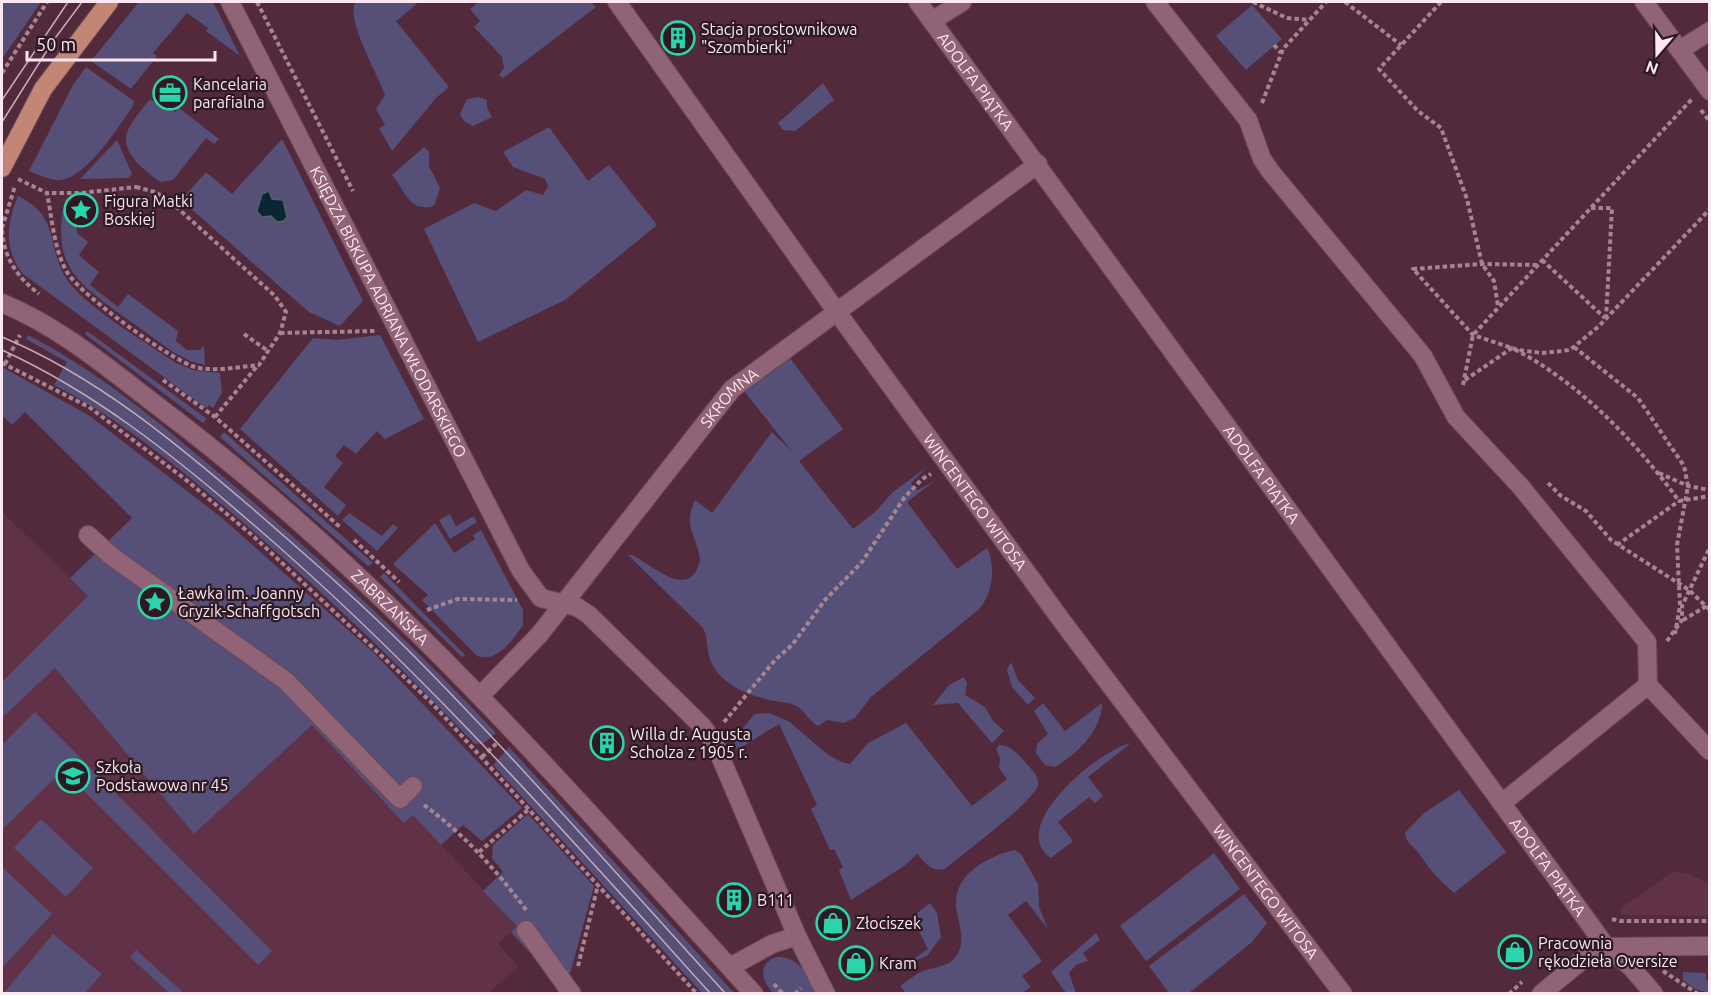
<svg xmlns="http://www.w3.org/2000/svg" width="1711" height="995" font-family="Ubuntu,sans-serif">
	<rect width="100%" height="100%" fill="#522a3c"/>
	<g fill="#603147">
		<polygon points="2,512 89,596 2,682"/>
		<polygon points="54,667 194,834 312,724 404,822 413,815 517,926 498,944 518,966 489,993 2,994 2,718"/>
		<polygon points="1672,872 1687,873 1709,884 1709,916 1622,915 1620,909"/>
	</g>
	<g fill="#564f78">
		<polygon points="2,2 41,2 2,59"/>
		<polygon points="139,2 213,2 240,56 206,31 208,28 187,13 153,53 157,56 131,89 91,61"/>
		<path d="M356 2H412L417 4 396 21 449 87 436 98 392 151 379 128 385 125 376 109 385 95C379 76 344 17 356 2Z"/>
		<polygon points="479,2 591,2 596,7 503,78 499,75 504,68 502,57 474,27 480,21 470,9"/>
		<polygon points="1252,5 1282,39 1246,70 1216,36"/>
		<path d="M86 67 134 101 133 106C118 127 84 183 56 180 47 179 37 174 29 171L73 85Z"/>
		<polygon points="823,83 834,100 795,131 783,130 778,123"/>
		<polygon points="478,97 487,100 487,108 492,117 473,126 464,121 460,114 467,99"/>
		<path d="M150 99 161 107 164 103 175 112 179 108 219 139 214 144 206 138 173 180 160 182C146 171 118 152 128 130 133 119 143 108 150 99Z"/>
		<polygon points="549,127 588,181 609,165 657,225 565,300 478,342 424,229 474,203 496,211 526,190 543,195 548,186 545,179 513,167 503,152"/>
		<polygon points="282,139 363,301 340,326 309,312 181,200 206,172 232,194"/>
		<polygon points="117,140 132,174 128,178 80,179"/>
		<path d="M424 147 429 152V166L440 188 434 206C409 213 405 190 392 175Z"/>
		<path d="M18 196C59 216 46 240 64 275 81 305 146 342 176 363L193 370 220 373 222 393 213 408 209 405 206 408 23 274C3 250 7 222 18 196Z"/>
		<path d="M63 209 77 222V233L88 242 79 255 99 272 90 285 118 307 128 294 178 331 176 341 187 350H200L204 345 205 365 190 361 173 352C154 338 135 325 116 311 76 282 54 263 63 209Z"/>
		<polygon points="87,331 207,419 203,423 85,334"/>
		<path d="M28 335C98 371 161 424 220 474 317 555 410 641 496 733L484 743 475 744C397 663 316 585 231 512 175 465 119 418 54 385L67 362 26 339Z"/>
		<polygon points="380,335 424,419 385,439 377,431 356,454 344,445 335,456 343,463 324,487 346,505 338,516 240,429 313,338 337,340"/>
		<path d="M790 358 843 429 799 461 853 529 875 512 893 492 927 467 911 483 913 488 918 490 936 480 907 502 957 569 987 548C996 566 993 595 978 610L871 697 855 718 844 723 827 720 818 726C809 721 806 713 798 707 792 703 782 702 775 701 751 696 724 687 712 664 706 652 709 640 703 628L628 555H632C653 565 690 603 700 560 697 534 682 528 695 500L712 513 772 432 793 453 745 392Z"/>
		<polygon points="2,367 90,416 222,518 374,653 522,808 482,841 463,825 441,845 413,815 404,823 312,725 194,834 55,668 2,718 2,682 88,596 70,578 132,518 25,412 12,425 2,415"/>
		<polygon points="224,432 373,563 368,566 220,437"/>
		<polygon points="349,513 382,536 393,524 398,528 377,551 342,520"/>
		<polygon points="450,514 456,526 474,516 477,522 450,539 439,520"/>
		<path d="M435 523 454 553 475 539 473 535 481 530 523 610V625C513 640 497 663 477 656L422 600 428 595 393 564Z"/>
		<polygon points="384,573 465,655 462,657 380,577"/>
		<polygon points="1011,662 1018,680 1035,698 1028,705 1012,687 1007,670"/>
		<polygon points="964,677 967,683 965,695 985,707 993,721 1004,731 992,743 958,703 933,705 949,685"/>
		<path d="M1043 703 1065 731 1102 703C1102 730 1077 754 1055 767L1045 765 1036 753 1037 744 1048 734 1034 711Z"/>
		<polygon points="35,712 272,951 258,965 63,770 2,830 2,745"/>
		<path d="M769 713C777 717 784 718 791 723 809 737 829 761 850 764L868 743 906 723 972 806 1007 779 999 768 1000 758 996 749 999 745C1010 745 1018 754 1025 762 1031 769 1039 775 1038 785 1035 801 961 855 945 869 930 872 926 863 917 854L904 866 851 900 839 870 843 867 834 849 830 850 811 809 817 805 779 724 737 750 734 740 752 717 755 714Z"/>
		<path d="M1131 743 1088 777 1103 796 1095 803 1089 797 1058 822 1073 841 1051 858C1005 827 1100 749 1131 743Z"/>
		<polygon points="509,747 734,993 702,993 493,765"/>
		<path d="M1459 790 1506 852 1455 892 1458 896C1442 883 1431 872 1420 855 1414 845 1407 846 1405 833L1424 813Z"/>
		<polygon points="528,814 594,886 568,981 528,951 511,932 517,926 483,891 503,872 492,858 493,845"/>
		<polygon points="41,819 93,868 66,897 14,848"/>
		<path d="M1015 850 1021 854 1038 884 1039 907 1048 929 1026 901 1008 915 1042 961 1022 976 1031 987 1022 993H906L900 986C906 982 913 976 919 973 930 967 945 968 954 959 970 941 955 920 956 901 957 872 991 855 1015 850Z"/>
		<polygon points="1214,853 1240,889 1146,961 1120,926"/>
		<polygon points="2,867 52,914 2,968"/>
		<polygon points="1244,894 1267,923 1252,942 1189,993 1169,993 1149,966"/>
		<polygon points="930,903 937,913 941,937 927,956 908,963 928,949 912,917"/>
		<polygon points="1096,933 1100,940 1083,953 1088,961 1077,964 1069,973 1076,993 1066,993 1051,972"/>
		<polygon points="53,934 102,974 85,993 4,993"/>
		<polygon points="136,950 184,993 169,993 130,957"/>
		<path d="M776 957C800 956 807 975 816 993H773C762 982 757 964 776 957Z"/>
		<polygon points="1683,972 1706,973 1706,980 1709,980 1709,993 1695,989 1683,980"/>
	</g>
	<polygon fill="#0b2633" stroke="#54606c" stroke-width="1.5" points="269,191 272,199 283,200 287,217 284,221 277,222 271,216 262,217 258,213 257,210 262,194"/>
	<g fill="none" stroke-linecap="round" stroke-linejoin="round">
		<defs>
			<g id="minor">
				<path id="s1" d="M230 2 521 571 541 598 577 607 589 615 702 726 714 742 797 936 826 994"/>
				<path id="s2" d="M617 2 829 301 1062 621 1343 994"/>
				<path id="s3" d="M918 2 1605 945 1631 967 1654 994"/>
				<polyline points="1155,2 1248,120 1262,159 1271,172 1423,356 1456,417 1521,487 1647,642 1648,685 1502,803"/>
				<polyline points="1644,2 1710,91"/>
				<polyline points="932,21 962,2"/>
				<polyline points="1680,50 1710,31"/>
				<path id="s4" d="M2 303C63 328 115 374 168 414 388 581 569 791 754 994"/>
				<polyline points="88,535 110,555 286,681 400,799 413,786"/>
				<polyline points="1648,685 1710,751"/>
				<path id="s5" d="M481 695 539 635 732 389 1038 164"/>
				<polyline points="526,930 572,994"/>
				<polyline points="730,967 772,944 797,936"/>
				<polyline points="1541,994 1598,947 1710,946"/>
			</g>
			<polyline id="major" points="2,168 43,89 109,2"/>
		</defs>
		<use href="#minor" stroke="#6a4958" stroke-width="20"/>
		<use href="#major" stroke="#6a4958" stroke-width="20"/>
		<g stroke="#a58593" stroke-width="4" stroke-dasharray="4.5 3" stroke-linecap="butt">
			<polyline points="257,2 353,191"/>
			<polyline points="1253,2 1287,18 1309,20"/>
			<polyline points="1345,2 1401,45"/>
			<polyline points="1441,2 1379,69 1418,111 1441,128 1467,199 1482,264 1494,281 1498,306"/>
			<polyline points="1274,45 1281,53"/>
			<polyline points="2,73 47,2"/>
			<polyline points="1262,103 1283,49 1326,2"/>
			<polyline points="1701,110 1710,122"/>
			<polyline points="18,179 47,193"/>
			<path d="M136 187 155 192 171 202 275 296 286 312 280 333 259 365C238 367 215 372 195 367 171 360 79 294 67 272 54 250 52 218 47 193H81Z"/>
			<polyline points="1591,208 1612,208 1606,318"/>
			<polyline points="2,228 15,186"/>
			<path d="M2 230C4 258 17 277 39 294"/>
			<polyline points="1542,260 1605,318"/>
			<polyline points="1537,265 1482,264 1413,269 1473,335 1518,350 1542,353 1570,350 1599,326 1710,209"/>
			<polyline points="280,333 375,331"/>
			<polyline points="244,334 268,351"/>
			<polyline points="1574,347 1638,398 1684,466 1688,486 1677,545 1680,606 1675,634"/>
			<polyline points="2,363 89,407 185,479 252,535 430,701 697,994"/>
			<polyline points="5,364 20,335"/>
			<polyline points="163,380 215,417 340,527"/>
			<path d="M1465 380 1512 348C1578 381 1637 443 1679 501L1710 496"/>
			<polyline points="1463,385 1473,335 1692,99"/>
			<polyline points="215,417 258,365"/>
			<polyline points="1659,473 1688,486 1710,490"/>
			<polyline points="1548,483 1561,496 1586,511 1611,540 1689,590 1710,610"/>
			<polyline points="354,540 399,582"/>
			<polyline points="1617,545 1679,501"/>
			<polyline points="427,610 458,599 517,600"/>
			<polyline points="1683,620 1710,604"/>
			<polyline points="1667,641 1682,620 1682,606 1710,547"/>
			<polyline points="724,722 775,660 792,645 825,600 862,562 904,498 922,479 931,474"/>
			<polyline points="482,757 497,743"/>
			<path d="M424 805C465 835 496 870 527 911"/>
			<polyline points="479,852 529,809"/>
			<polyline points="1612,919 1620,921 1710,921"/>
			<polyline points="578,966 598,885"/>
			<polyline points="1663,971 1698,994"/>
			<polyline points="774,984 783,994"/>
			<polyline points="795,994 801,988"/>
			<polyline points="1509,994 1522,982"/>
		</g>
		<use href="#minor" stroke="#906376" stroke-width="18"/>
		<use href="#major" stroke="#c38674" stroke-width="18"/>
		<g stroke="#c7abb7" stroke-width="1.5">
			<polyline points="2,100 68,2"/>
			<polyline points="2,122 53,41 82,2"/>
			<path d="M2 337C96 376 176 443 253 509 307 556 360 602 410 652 519 762 621 879 726 994"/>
			<path d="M2 350C94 392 172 454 248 520 416 663 563 830 711 994"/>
		</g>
	</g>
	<defs>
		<symbol id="building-ring" viewBox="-11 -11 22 22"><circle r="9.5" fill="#2c1922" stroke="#2ad5ac" stroke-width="1.5"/><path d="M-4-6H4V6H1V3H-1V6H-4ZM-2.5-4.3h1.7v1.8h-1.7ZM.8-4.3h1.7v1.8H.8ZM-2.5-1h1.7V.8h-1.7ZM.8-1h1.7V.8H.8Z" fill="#2ad5ac"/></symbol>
		<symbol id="office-ring" viewBox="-11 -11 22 22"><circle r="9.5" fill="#2c1922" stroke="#2ad5ac" stroke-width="1.5"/><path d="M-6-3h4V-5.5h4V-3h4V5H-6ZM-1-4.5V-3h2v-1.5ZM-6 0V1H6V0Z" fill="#2ad5ac"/></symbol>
		<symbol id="sight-ring" viewBox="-11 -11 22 22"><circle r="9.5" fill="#2c1922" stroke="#2ad5ac" stroke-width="1.5"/><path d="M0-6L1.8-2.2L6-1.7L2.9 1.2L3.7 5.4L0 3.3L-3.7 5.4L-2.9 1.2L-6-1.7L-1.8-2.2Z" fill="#2ad5ac"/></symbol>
		<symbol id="school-ring" viewBox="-11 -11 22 22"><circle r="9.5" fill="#2c1922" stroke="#2ad5ac" stroke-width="1.5"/><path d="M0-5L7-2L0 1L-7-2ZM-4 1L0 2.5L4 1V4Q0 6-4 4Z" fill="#2ad5ac"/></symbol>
		<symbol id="shop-ring" viewBox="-11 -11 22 22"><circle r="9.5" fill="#2c1922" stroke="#2ad5ac" stroke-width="1.5"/><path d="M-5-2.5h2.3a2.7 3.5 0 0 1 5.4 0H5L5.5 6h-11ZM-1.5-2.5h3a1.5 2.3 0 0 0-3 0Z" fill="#2ad5ac"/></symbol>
	</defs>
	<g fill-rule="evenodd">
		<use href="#building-ring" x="659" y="19" width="38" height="38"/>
		<use href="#office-ring" x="151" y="74" width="38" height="38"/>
		<use href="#sight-ring" x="62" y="191" width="38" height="38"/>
		<use href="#sight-ring" x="136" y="583" width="38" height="38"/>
		<use href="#building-ring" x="588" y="724" width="38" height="38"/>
		<use href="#school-ring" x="54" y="757" width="38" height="38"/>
		<use href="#building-ring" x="715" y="881" width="38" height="38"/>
		<use href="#shop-ring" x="814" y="904" width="38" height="38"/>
		<use href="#shop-ring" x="1496" y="933" width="38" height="38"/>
		<use href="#shop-ring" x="837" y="944" width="38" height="38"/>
	</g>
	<g text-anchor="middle" stroke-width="4.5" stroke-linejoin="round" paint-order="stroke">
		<g font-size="16" fill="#fde7f0" stroke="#2c1922" text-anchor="start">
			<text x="701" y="35">Stacja prostownikowa<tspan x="701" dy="18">"Szombierki"</tspan></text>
			<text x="193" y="90">Kancelaria<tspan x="193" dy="18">parafialna</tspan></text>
			<text x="104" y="207">Figura Matki<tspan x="104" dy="18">Boskiej</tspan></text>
			<text x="178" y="599">Ławka im. Joanny<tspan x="178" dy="18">Gryzik-Schaffgotsch</tspan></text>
			<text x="630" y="740">Willa dr. Augusta<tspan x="630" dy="18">Scholza z 1905 r.</tspan></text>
			<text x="96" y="773">Szkoła<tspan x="96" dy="18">Podstawowa nr 45</tspan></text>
			<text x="757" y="906">B111</text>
			<text x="856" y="929">Złociszek</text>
			<text x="1538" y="949">Pracownia<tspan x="1538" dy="18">rękodzieła Oversize</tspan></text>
			<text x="879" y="969">Kram</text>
		</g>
		<g font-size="16" fill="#fde7f0" stroke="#2c1922">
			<text dy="6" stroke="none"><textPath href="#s3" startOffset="98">ADOLFA PIĄTKA</textPath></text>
			<text dy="6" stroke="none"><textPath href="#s1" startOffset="348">KSIĘDZA BISKUPA ADRIANA WŁODARSKIEGO</textPath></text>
			<text dy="6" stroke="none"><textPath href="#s5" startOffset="388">SKROMNA</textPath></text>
			<text dy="6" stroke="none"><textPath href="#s3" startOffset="584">ADOLFA PIĄTKA</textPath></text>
			<text dy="6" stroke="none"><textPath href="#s2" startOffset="615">WINCENTEGO WITOSA</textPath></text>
			<text dy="6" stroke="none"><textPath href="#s4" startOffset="495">ZABRZAŃSKA</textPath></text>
			<text dy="6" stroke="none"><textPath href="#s3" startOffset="1070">ADOLFA PIĄTKA</textPath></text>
			<text dy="6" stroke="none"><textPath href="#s2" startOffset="1101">WINCENTEGO WITOSA</textPath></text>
		</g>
	</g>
	<rect width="1711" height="995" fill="none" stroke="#fde7f0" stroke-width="6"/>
	<g transform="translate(1657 54) rotate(200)" stroke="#2c1922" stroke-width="4.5" paint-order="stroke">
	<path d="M0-4.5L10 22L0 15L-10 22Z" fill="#fde7f0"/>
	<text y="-9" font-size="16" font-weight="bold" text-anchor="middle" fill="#fde7f0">N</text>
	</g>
	<path d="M27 51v9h188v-9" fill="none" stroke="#fde7f0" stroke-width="3"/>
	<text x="36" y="51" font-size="18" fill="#fde7f0" stroke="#2c1922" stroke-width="4.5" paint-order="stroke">50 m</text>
</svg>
